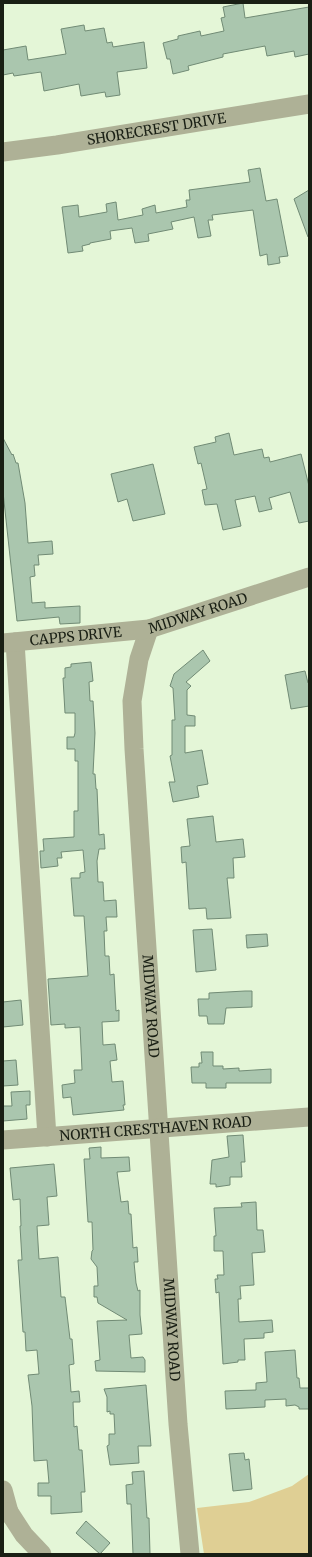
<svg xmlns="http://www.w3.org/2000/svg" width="312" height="1557" font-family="Merriweather,serif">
	<rect width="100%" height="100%" fill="#e4f6d7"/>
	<polygon fill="#dfcf94" points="309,1474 309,1554 204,1554 197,1508 249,1502 292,1486"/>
	<g fill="#aac6ae" stroke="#718b75">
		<polygon points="243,3 245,18 309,7 309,54 295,57 294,51 267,56 265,46 223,54 223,57 188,66 189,70 173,74 170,59 167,59 163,43 178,39 178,36 200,31 201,36 224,31 221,18 225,17 223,7"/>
		<polygon points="84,25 85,31 104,28 107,43 112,42 113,47 144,42 147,68 117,72 120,95 106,97 105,92 81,96 79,84 44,91 41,72 14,76 13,73 3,75 3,50 26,46 28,60 66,54 61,29"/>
		<polygon points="260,168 266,201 277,199 288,256 279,257 280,263 268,265 267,254 260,256 253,210 212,215 213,220 208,220 211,236 198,238 194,217 171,222 173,229 148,234 149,241 135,243 132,228 110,231 111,239 90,243 90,244 82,246 83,251 68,253 62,207 78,205 79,217 107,212 106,204 116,202 118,220 143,215 142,209 155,205 156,213 187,207 186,200 190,200 189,190 250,182 248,170"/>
		<polygon points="309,190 309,236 308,237 294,199"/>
		<polygon points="229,433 234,455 262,449 264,458 269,457 270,462 301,454 309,486 309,521 299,523 290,492 269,498 272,509 259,512 255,496 235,500 241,526 223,530 217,504 205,505 202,490 207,489 201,463 198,464 194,447 216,442 215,437"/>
		<polygon points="3,438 12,455 13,454 16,463 18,463 25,503 28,543 52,541 53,554 38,555 39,565 34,565 35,576 30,577 32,603 45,602 45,608 80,606 80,623 60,624 59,617 17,621 3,492"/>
		<polygon points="153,464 165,514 133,521 127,499 118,502 111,474"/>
		<polygon points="203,650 210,661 186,682 191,686 187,690 187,715 195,716 195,726 185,726 185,753 202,750 208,784 197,786 199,797 173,802 169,782 175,782 170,756 172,755 172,720 175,720 173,688 170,686 174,674"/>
		<polygon points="91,662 93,681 89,682 90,701 93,701 95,733 93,774 95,774 96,789 97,789 99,835 104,834 105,849 99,849 97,861 98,882 103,882 104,901 116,900 117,917 106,917 107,931 104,931 105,956 109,956 110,975 114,974 116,1011 119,1010 119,1021 102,1022 103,1045 115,1044 117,1060 110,1061 112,1082 123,1081 125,1105 123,1105 124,1110 73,1115 71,1097 63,1098 62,1085 75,1083 74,1070 82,1070 80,1027 65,1028 65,1024 51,1025 48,979 88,976 84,916 74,916 71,878 80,878 80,873 85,872 83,850 61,852 62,858 57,858 58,866 41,868 40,851 44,851 43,839 74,837 74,811 78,811 78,761 75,761 75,749 67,749 67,737 74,737 75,733 75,713 65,713 63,678 65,678 65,668 71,667 71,664"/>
		<polygon points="305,671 308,683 309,682 309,706 291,709 285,675"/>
		<polygon points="213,816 216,842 243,839 245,857 233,858 234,878 227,878 231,918 207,919 206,908 189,909 186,862 182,863 181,847 190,846 187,819"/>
		<polygon points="212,929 216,970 196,972 193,930"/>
		<polygon points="267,934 268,946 247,948 246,935"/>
		<polygon points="245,991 252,991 252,1007 226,1008 224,1024 208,1024 207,1016 199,1016 198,999 209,999 209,993"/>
		<polygon points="21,1000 23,1025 3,1027 3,1002"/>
		<polygon points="201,1052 213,1052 213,1066 223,1066 223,1069 239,1068 239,1071 271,1069 271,1083 226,1083 226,1088 206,1088 206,1083 192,1083 191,1067 199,1067 199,1063 202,1063"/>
		<polygon points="16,1060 18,1085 3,1086 3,1061"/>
		<polygon points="30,1091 30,1105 26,1105 27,1119 3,1121 3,1106 12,1106 11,1092"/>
		<polygon points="243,1135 245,1162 241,1162 242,1177 230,1177 230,1185 216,1187 216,1184 210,1184 212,1160 229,1157 227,1136"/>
		<polygon points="101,1147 101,1158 129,1157 130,1171 117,1172 121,1202 128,1201 129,1214 131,1214 133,1248 137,1247 138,1262 134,1262 136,1283 138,1291 140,1290 140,1315 142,1334 129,1335 131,1358 143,1357 145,1360 145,1372 96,1371 95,1361 100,1360 97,1321 127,1320 98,1303 97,1297 94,1297 94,1286 98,1286 97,1267 91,1259 92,1251 93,1250 92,1222 88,1222 84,1159 90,1159 89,1148"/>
		<polygon points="54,1164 57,1196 47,1197 49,1225 37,1226 39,1259 58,1257 61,1297 65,1297 70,1339 72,1339 74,1364 69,1365 71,1392 79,1391 80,1402 73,1402 74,1427 77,1426 79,1450 82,1450 85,1492 81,1492 82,1512 51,1514 51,1496 38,1496 38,1483 49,1483 47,1460 34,1461 32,1406 28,1375 39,1374 37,1350 26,1351 25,1332 23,1332 18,1260 22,1260 20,1226 21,1226 20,1199 13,1200 10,1168"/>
		<polygon points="256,1202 257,1230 263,1230 265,1252 252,1253 254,1285 240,1286 241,1299 238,1299 239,1322 272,1320 273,1332 264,1333 264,1338 244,1339 245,1360 238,1360 238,1362 223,1364 219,1292 216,1293 215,1279 218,1279 217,1275 224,1275 223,1251 214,1251 214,1236 216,1236 214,1208 242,1207 241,1203"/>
		<polygon points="295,1350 297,1378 299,1378 300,1388 309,1388 309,1409 299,1409 299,1407 295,1405 286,1406 286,1399 265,1400 265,1407 226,1409 225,1391 256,1390 256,1383 267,1382 265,1352"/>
		<polygon points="146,1385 151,1446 138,1446 139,1463 110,1465 107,1446 109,1445 109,1434 115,1434 114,1414 110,1414 110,1411 107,1412 107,1397 104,1389"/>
		<polygon points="244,1453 245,1460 249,1459 252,1489 233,1491 229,1454"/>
		<polygon points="144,1471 147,1518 149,1518 150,1554 133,1554 131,1504 127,1504 126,1485 133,1484 132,1472"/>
		<polygon points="86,1521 110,1543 100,1554 76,1533"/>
	</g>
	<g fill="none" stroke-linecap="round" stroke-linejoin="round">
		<g stroke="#aeb196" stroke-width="19">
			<path id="s1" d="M3 152 57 145 309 104"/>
			<path id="s2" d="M149 629 139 659 132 701 134 749 178 1424 190 1554"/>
			<polyline points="15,642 47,1137"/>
			<path id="s3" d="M3 643 149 629 309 577"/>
			<path id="s4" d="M3 1140 309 1117"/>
			<polyline points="3,1490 9,1512"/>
			<polyline points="3,1513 9,1512 24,1535 42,1554"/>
		</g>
	</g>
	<g text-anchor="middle" stroke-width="4" stroke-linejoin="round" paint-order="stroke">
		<g font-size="14" fill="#191f14" stroke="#e4f6d7">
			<text dy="5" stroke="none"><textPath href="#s1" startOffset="155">SHORECREST DRIVE</textPath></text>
			<text dy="5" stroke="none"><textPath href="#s3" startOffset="198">MIDWAY ROAD</textPath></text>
			<text dy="5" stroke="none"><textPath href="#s3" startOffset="73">CAPPS DRIVE</textPath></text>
			<text dy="5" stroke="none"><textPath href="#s2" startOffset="380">MIDWAY ROAD</textPath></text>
			<text dy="5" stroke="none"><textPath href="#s4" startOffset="153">NORTH CRESTHAVEN ROAD</textPath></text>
			<text dy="5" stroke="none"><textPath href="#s2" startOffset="704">MIDWAY ROAD</textPath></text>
		</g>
	</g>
	<rect width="312" height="1557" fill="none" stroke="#191f14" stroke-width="8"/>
</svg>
